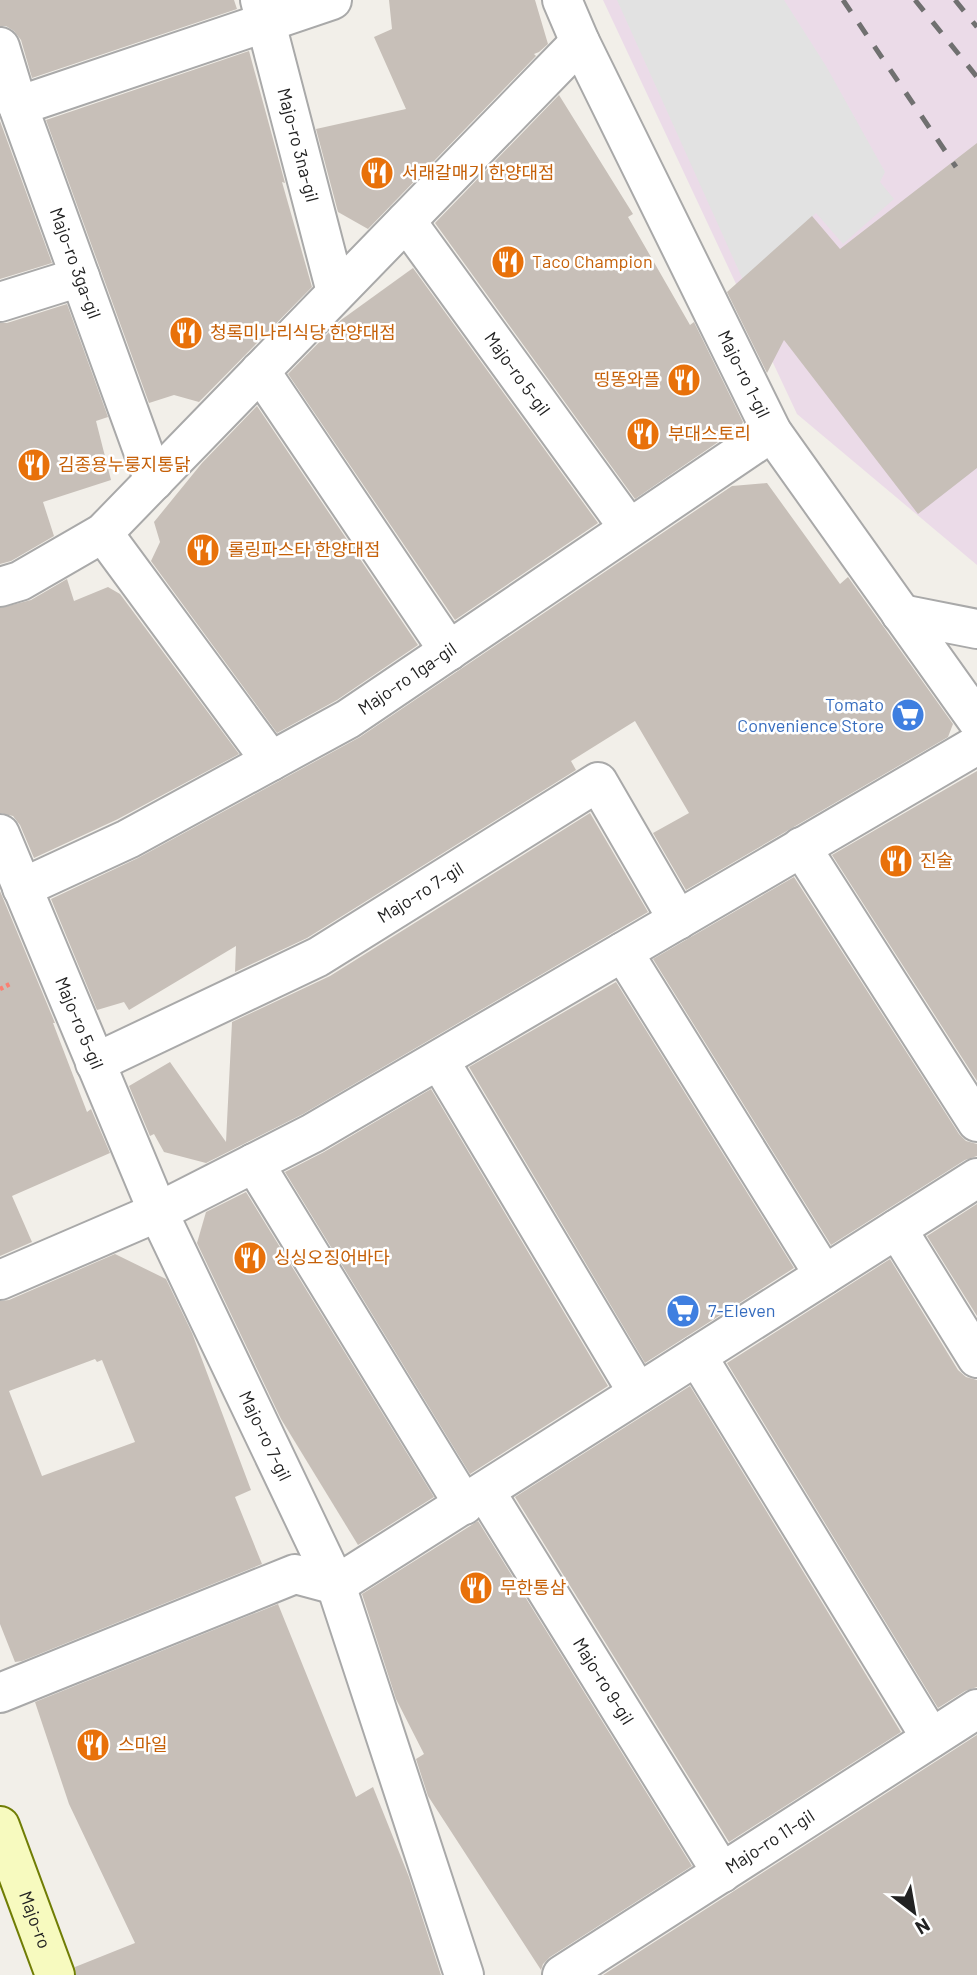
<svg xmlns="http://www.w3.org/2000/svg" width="977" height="1975" font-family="Barlow,'Noto Sans KR',sans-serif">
	<rect width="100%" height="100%" fill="#f2efe9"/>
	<polygon fill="#ebdbe8" points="603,0 977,0 977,565 797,414"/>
	<polygon fill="#e2e2e2" points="617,0 784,0 826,66 885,172 880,182 894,199 843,244 816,213 743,280"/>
	<g fill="#c7bfb8" fill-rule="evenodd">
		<polygon points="0,0 234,0 237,9 32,78 21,40 14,31 6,26 0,26"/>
		<polygon points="389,0 535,0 548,44 539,52 534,54 536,56 368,229 338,212 316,129 406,109 374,37 392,29"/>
		<polygon points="249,51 285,183 282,182 312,287 199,402 174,395 149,403 46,120"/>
		<polygon points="559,95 633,214 628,217 690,325 694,322 743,422 740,427 635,499 435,223"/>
		<polygon points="0,121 52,263 0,279"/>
		<polygon points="977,143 977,468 918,514 784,340 767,373 727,292 812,216 840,249"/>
		<polygon points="413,268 598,523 455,620 288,374 341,320"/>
		<polygon points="67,304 108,417 96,421 111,480 43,502 54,536 11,561 0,564 0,323 7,323"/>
		<polygon points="257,406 418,645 337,700 277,733 151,561 160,542 154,522 202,463"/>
		<polygon points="767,483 840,584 848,577 953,724 948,737 686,890 653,833 689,813 635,721 571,761 576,770 307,938 235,972 236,946 129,1010 124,1002 97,1010 51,899 138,858 360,737 732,486"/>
		<polygon points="67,579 74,601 108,587 120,594 239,754 118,819 34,858 20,825 13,816 0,813 0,608 31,600"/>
		<polygon points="977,771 977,1081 832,855"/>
		<polygon points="590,813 648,912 303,1114 206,1163 164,1152 154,1134 150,1136 129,1086 170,1062 226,1142 232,1022 330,976"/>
		<polygon points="794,877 959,1134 966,1141 977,1144 977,1156 965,1160 831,1245 653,959"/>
		<polygon points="0,891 55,1023 53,1023 87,1112 91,1109 110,1153 12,1196 32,1242 0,1256"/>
		<polygon points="616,982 794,1268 645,1363 469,1067"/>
		<polygon points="431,1089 608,1386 470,1474 285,1172 324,1152"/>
		<polygon points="246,1192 434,1497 358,1545 281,1419 197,1243 206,1212"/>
		<polygon points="977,1204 977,1316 927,1236"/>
		<path d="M115 1254 166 1279 192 1333 251 1490 235 1497 262 1564 22 1661 15 1662 0 1624V1301L9 1300ZM95 1359 97 1362 102 1360 135 1442 42 1476 9 1391Z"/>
		<polygon points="890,1259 958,1370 966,1377 977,1380 977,1687 965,1691 938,1708 727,1363"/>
		<polygon points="690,1386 901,1732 729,1842 515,1497"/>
		<polygon points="478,1521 692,1866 550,1957 543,1964 541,1970 428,1796 416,1759 424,1754 396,1699 362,1594"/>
		<polygon points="278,1604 356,1797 373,1787 409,1877 441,1975 76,1975 75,1967 135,1943 69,1804 35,1702"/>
		<polygon points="977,1735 977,1975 603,1975 734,1891"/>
	</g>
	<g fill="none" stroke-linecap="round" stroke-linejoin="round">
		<defs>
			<g id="street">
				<path id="s1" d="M260 0 336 292"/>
				<path id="s2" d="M562 0 580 42 772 432 977 720"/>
				<path id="s3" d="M0 47 18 106 154 481"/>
				<polyline points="18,106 332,0"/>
				<path id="s4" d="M406 221 629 528"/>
				<polyline points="0,302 80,277"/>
				<polyline points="260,371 449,651"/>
				<polyline points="103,533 271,761"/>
				<polyline points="0,587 20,581 103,533 580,42"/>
				<polyline points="901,614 977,629"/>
				<path id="s5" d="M0 834 158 1212 336 1585 464 1975"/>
				<polyline points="801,847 977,1122"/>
				<path id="s6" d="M22 888 128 839 348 719 772 432"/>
				<polyline points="623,952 824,1275"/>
				<polyline points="439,1060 638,1393"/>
				<path id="s7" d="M95 1063 318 957 598 782 678 920"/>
				<polyline points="254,1163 464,1505"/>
				<polyline points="897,1229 977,1358"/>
				<polyline points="0,1280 158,1212 313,1133 977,745"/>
				<polyline points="697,1356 931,1738"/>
				<path id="s8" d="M485 1491 722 1873"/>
				<polyline points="0,1693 295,1574 336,1585 977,1178"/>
				<path id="s9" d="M562 1975 977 1709"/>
			</g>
			<g id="secondary">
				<path id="s10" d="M0 1826 55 1975"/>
			</g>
		</defs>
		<use href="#street" stroke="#a9a9a9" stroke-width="42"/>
		<use href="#secondary" stroke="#707d05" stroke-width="42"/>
		<polyline stroke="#fa8072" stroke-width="4.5" stroke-dasharray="3.5 3.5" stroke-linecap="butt" points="0,989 12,983"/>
		<use href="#street" stroke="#fff" stroke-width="38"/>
		<use href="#secondary" stroke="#f7fabf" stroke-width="38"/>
		<g stroke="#707070" stroke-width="5" stroke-dasharray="14 14" stroke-linecap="butt">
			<polyline points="843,0 956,167"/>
			<polyline points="915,0 977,77"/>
			<polyline points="955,0 977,27"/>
		</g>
	</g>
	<defs>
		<symbol id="restaurant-disc" viewBox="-11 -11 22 22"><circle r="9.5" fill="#e8710a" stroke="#fff"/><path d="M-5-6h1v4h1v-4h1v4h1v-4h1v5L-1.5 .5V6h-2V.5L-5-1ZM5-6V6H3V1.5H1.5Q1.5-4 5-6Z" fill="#fff"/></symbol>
		<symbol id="supermarket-disc" viewBox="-11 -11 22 22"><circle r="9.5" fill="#3f7fe0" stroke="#fff"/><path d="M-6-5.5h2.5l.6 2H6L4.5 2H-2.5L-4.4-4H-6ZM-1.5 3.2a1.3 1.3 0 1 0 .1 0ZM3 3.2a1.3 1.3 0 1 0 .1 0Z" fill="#fff"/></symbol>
	</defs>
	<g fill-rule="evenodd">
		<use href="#restaurant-disc" x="358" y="154" width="38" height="38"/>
		<use href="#restaurant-disc" x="489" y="243" width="38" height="38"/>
		<use href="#restaurant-disc" x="167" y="314" width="38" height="38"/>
		<use href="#restaurant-disc" x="665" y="361" width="38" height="38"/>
		<use href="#restaurant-disc" x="624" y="415" width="38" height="38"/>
		<use href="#restaurant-disc" x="15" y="446" width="38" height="38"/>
		<use href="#restaurant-disc" x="184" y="531" width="38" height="38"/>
		<use href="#supermarket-disc" x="889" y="696" width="38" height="38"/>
		<use href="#restaurant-disc" x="877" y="842" width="38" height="38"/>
		<use href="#restaurant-disc" x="231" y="1239" width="38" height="38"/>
		<use href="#supermarket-disc" x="664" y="1292" width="38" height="38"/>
		<use href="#restaurant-disc" x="457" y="1569" width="38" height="38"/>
		<use href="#restaurant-disc" x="74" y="1726" width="38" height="38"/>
	</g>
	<g text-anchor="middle" stroke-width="5" stroke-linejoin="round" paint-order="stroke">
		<g font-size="18" fill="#222" stroke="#fff">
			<text dy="6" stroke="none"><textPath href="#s1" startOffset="150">Majo-ro 3na-gil</textPath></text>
			<text dy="6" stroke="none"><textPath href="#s3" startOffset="229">Majo-ro 3ga-gil</textPath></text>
			<text dy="6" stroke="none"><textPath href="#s4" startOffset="189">Majo-ro 5-gil</textPath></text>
			<text dy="6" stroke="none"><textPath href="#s2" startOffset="416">Majo-ro 1-gil</textPath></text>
			<text dy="6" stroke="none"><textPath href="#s6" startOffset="439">Majo-ro 1ga-gil</textPath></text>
			<text dy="6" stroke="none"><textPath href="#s7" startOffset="368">Majo-ro 7-gil</textPath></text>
			<text dy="6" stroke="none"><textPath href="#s5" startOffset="205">Majo-ro 5-gil</textPath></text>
			<text dy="6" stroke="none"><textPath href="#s5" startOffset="658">Majo-ro 7-gil</textPath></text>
			<text dy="6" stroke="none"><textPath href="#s8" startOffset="224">Majo-ro 9-gil</textPath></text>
			<text dy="6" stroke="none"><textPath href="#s9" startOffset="247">Majo-ro 11-gil</textPath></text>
			<text dy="6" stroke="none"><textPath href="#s10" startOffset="100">Majo-ro</textPath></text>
		</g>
		<g font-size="18" fill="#c56008" stroke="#fff" text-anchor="start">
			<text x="402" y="179">서래갈매기 한양대점</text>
			<text x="532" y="268">Taco Champion</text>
			<text x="210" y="339">청록미나리식당 한양대점</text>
			<text x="660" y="386" text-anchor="end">띵똥와플</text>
			<text x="668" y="440">부대스토리</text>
			<text x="58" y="471">김종용누룽지통닭</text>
			<text x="228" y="556">롤링파스타 한양대점</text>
			<text x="920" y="867">진술</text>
			<text x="274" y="1264">싱싱오징어바다</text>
			<text x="500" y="1594">무한통삼</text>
			<text x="118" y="1751">스마일</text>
		</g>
		<g font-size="18" fill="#366cbe" stroke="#fff" text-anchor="end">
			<text x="884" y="711">Tomato<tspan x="884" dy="21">Convenience Store</tspan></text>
			<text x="708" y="1317" text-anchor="start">7-Eleven</text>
		</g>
	</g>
	<g transform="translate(914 1912) rotate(149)" stroke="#ffffff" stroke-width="5" paint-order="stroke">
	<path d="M0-5L12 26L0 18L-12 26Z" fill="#222222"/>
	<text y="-10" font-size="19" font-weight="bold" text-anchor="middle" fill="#222222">N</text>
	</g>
</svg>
